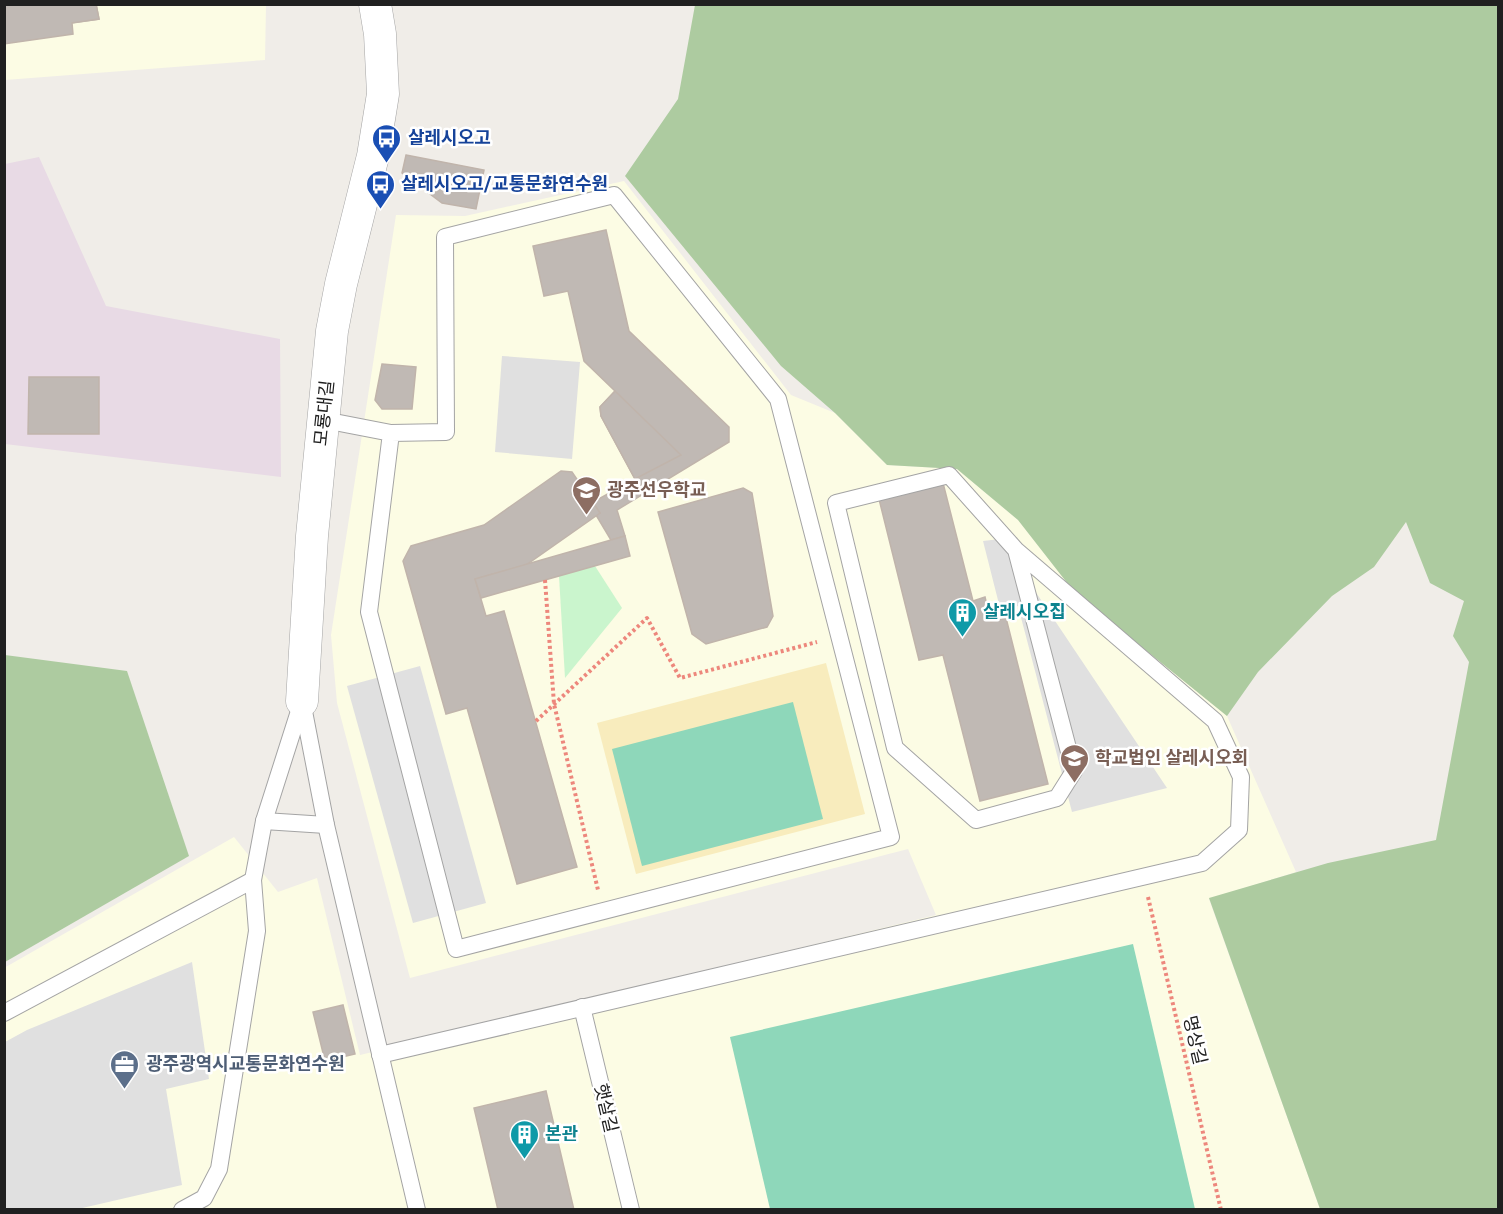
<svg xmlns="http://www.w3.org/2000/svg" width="1503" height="1214" font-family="'IBM Plex Sans','Noto Sans KR',sans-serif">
	<rect width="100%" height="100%" fill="#f0ede8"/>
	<polygon fill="#e8dae5" points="39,157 106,306 280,339 281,477 5,444 5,164"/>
	<g fill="#fcfce4">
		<polygon points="5,5 266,5 265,60 5,80"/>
		<polygon points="624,181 791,395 835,413 887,465 957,469 1018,520 1075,593 1227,716 1296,872 1209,899 1320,1209 5,1209 4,968 234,837 278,892 317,878 360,1055 936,915 908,849 410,978 337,703 331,635 396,215 465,216"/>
	</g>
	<g fill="#adcba0">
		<polygon points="695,5 1498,5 1498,1209 1320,1209 1209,898 1328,863 1436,840 1469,662 1453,636 1464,601 1430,583 1406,522 1374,567 1332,596 1258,672 1227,716 1075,593 1018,520 957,469 887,465 835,413 781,366 625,176 678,99"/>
		<polygon points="5,655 127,671 189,856 5,962"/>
	</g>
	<polygon fill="#f8ecbd" points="826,663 865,814 636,874 597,723"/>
	<polygon fill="#caf5cd" points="595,566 622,608 565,678 559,576"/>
	<g fill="#8ed7ba">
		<polygon points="793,702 823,819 642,866 612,749"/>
		<polygon points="1133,944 1195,1209 770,1209 730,1037"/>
	</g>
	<g fill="#e0e0e0">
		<polygon points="502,356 580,362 572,459 495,452"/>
		<polygon points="1017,537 1035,591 1167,788 1072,812 1018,606 1001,612 983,541"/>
		<polygon points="420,666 486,903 413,923 347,686"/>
		<polygon points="192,962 209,1079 166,1089 182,1185 78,1209 5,1209 5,1042 27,1030"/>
	</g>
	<g fill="#c0b9b4" stroke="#c0b4ab" stroke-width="1.5">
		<polygon points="4,4 96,4 99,19 4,32"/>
		<polygon points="4,4 96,4 99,19 72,23 73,34 4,44"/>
		<polygon points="406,155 484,170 476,209 442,203 402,173"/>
		<polygon points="606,230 629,331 729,427 729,442 617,510 625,536 611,540 596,515 600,513 593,502 635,479 601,416 600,407 615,391 584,361 568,291 544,296 533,246"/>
		<polygon points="382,364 416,367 412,409 382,409 375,400"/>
		<polygon points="29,377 99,377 99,434 28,434"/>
		<polygon points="615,391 681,455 635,479 601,416 600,407"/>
		<polygon points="561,471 572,472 600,513 526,565 475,579 486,616 504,611 577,867 517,884 467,708 446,714 403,561 411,546 484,525"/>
		<polygon points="943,483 973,601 985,597 991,622 1006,618 1048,784 980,801 943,655 919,660 879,499"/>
		<polygon points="743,488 752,493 773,616 767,627 706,644 692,634 658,512"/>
		<polygon points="625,536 630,556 481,598 475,579"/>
		<polygon points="343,1005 355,1054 325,1061 313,1012"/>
		<polygon points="546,1091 574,1210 498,1210 474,1108"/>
	</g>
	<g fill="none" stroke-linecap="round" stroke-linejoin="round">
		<defs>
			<g id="lane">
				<polyline points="324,420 391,433 369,612 456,949 891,837 778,399 614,195 445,237 446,432 391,433"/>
				<polyline points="302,701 326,825 417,1210"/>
				<polyline points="301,705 264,821 326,825"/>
				<polyline points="582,1007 631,1210"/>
				<polyline points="4,1013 253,880"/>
				<polyline points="380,1055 1202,863 1239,830 1241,777 1215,721 1016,550 949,475 836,503 895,748 976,820 1057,798 1074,771 1016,550"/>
				<polyline points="182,1210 204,1198 219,1169 257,931 253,880 264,821"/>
			</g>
			<polyline id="street" points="302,701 312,536 332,331 341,284 373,156 383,94 380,34 375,4"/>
		</defs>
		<use href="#lane" stroke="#a4a4a4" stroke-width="18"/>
		<use href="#street" stroke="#a4a4a4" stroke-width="33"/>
		<g stroke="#ed877c" stroke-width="4" stroke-dasharray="3 3" stroke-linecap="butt">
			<polyline points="545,580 554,704 598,890"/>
			<polyline points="536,721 647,618 680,678 817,642"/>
			<polyline points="1148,897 1221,1210"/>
		</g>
		<use href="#lane" stroke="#fff" stroke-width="16"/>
		<use href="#street" stroke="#fff" stroke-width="32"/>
	</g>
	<defs>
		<symbol id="bus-pin" viewBox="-11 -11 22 30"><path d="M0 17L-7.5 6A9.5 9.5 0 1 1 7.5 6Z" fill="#1a4fb4" stroke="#fff"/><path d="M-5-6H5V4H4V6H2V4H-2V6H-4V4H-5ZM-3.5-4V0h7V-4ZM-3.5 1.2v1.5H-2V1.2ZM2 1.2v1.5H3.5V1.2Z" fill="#fff"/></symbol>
		<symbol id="school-pin" viewBox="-11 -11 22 30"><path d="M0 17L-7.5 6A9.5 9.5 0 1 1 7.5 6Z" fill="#8d6e63" stroke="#fff"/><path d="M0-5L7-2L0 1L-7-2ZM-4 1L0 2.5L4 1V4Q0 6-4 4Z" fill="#fff"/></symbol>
		<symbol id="building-pin" viewBox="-11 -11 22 30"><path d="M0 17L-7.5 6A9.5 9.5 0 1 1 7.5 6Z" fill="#0f9aa8" stroke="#fff"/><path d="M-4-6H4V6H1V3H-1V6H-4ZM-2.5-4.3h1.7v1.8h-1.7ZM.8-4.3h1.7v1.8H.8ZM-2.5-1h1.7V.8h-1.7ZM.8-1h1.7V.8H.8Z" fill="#fff"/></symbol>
		<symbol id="office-pin" viewBox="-11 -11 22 30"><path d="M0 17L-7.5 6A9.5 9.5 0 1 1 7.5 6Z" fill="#5c6f8a" stroke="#fff"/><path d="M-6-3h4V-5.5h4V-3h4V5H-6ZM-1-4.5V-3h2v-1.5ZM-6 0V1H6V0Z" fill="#fff"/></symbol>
	</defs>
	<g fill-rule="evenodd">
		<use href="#bus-pin" x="370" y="122" width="33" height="45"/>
		<use href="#bus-pin" x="364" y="168" width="33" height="45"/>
		<use href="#school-pin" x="570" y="474" width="33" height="45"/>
		<use href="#building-pin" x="946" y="596" width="33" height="45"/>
		<use href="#school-pin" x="1058" y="742" width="33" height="45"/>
		<use href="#office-pin" x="108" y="1048" width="33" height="45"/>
		<use href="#building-pin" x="508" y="1118" width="33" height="45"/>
	</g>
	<g text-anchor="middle" stroke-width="5" stroke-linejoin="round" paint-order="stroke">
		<g font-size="18" font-weight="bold" fill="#164399" stroke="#fff" text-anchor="start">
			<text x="408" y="144">살레시오고</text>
			<text x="401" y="190">살레시오고/교통문화연수원</text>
		</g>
		<g font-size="18" fill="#202020" stroke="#fff">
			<text transform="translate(324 413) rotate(-84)" y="6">모룡대길</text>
			<text transform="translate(1195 1040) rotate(77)" y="6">명상길</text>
			<text transform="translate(606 1108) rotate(77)" y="6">햇살길</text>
		</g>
		<g font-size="18" font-weight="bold" fill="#785e54" stroke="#fff" text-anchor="start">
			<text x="607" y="496">광주선우학교</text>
			<text x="1095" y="764">학교법인 살레시오회</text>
		</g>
		<g font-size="18" font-weight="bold" fill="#0d838f" stroke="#fff" text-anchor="start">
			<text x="983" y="618">살레시오집</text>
			<text x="545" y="1140">본관</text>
		</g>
		<g font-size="18" font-weight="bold" fill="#4e5e75" stroke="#fff" text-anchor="start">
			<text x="146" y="1070">광주광역시교통문화연수원</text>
		</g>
	</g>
	<rect width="1503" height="1214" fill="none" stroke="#202020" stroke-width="12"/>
</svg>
